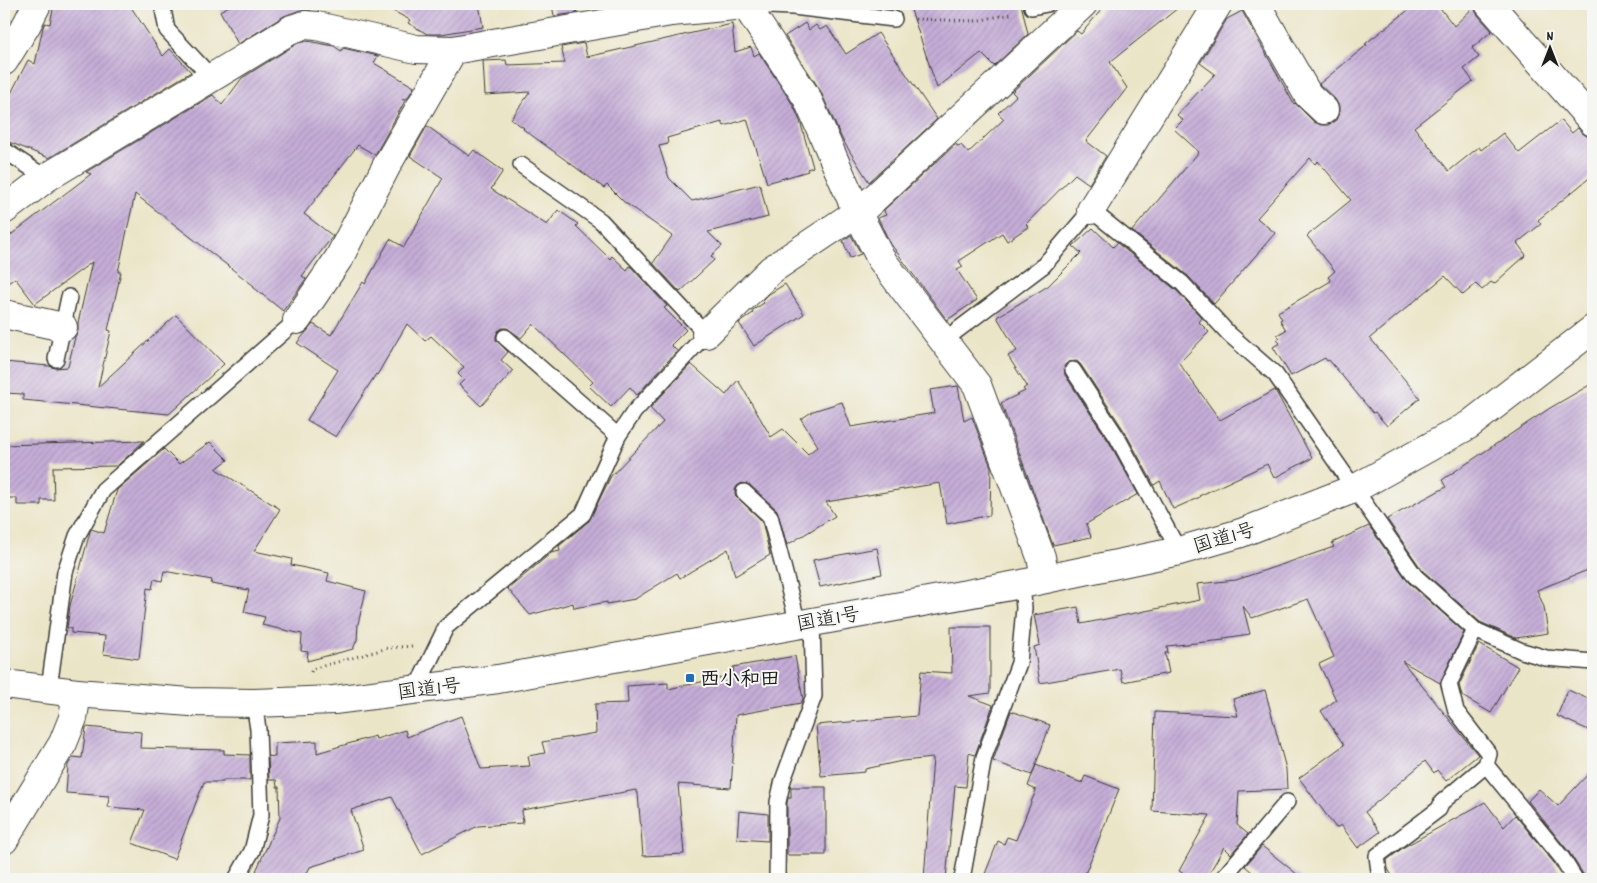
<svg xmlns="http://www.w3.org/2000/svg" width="1597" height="883" font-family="Dekko,'Klee One',sans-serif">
	<defs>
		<pattern id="building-hatch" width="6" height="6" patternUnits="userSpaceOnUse" patternTransform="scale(1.25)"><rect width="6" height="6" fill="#c5add7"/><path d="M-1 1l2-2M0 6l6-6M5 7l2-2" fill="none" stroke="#a994b8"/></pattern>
	</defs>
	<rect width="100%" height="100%" fill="#f6f6f2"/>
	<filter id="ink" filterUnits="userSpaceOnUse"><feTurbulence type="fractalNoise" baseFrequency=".02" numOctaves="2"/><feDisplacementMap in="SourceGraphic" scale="10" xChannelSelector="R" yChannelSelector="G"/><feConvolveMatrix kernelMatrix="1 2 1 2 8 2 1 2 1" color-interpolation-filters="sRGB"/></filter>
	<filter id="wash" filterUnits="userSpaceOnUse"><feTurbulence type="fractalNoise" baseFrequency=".0096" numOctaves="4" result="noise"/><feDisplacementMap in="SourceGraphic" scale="20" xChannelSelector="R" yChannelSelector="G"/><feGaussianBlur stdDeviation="1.12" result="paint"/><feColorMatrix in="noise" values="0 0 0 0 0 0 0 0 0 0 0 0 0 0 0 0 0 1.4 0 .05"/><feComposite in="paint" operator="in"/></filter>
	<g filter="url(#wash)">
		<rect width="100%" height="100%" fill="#ebe5c8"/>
		<g id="blocks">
			<g fill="url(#building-hatch)">
				<polygon points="54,4 129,4 163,56 170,49 191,72 49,158 4,140 4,107 28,60 35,64 43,27 45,23 50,24"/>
				<polygon points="233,4 314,4 311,10 300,10 284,16 238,44 220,11"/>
				<polygon points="380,4 479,4 483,27 441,34 427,34 408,23 410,20"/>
				<polygon points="552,4 575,4 577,13 554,16"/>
				<polygon points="909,4 1021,4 1028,34 994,66 981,53 937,88"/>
				<polygon points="1106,4 1183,4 1110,62 1127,88 1086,141 1106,156 1089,184 1075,174 1026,224 1028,227 1007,241 1002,233 959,261 963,267 957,270 977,300 947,320 890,243 878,218 886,215 884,211 885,209 956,144 957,146 961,145 968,153 1004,119 998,113 1016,96 1012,92 1015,89 1077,31 1081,34"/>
				<polygon points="1416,4 1437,4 1454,26 1474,7 1477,14 1492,31 1472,48 1479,57 1464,69 1473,81 1414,127 1449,171 1479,147 1481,150 1503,133 1519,153 1561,120 1572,133 1578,128 1582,133 1593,140 1593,175 1538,220 1541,224 1517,243 1526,255 1494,284 1491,282 1482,290 1476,284 1463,295 1445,276 1370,338 1420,398 1387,426 1375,412 1373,413 1329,360 1327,361 1325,358 1291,376 1273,347 1280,343 1277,340 1280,338 1277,335 1286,330 1280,320 1282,319 1278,312 1331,281 1328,277 1335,271 1307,236 1351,200 1318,161 1315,164 1310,158 1257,218 1275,233 1214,304 1188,276 1132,231 1199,152 1174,129 1183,120 1177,115 1215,74 1200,63 1227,19 1242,11 1294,104 1295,103 1314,122 1321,125 1328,125 1336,120 1339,113 1339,106 1335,99 1319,84 1367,45 1365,44"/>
				<polygon points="805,23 809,30 816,25 820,30 827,26 846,54 878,33 937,119 869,182 842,139 820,90 785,36"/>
				<polygon points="732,24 735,52 751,47 754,56 759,53 793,105 800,121 813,167 807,169 808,171 767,183 747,119 724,126 722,122 667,138 668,144 659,146 669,178 692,201 760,184 768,217 708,232 722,246 711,256 714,260 680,292 653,263 672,236 624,202 607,185 604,188 523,129 524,128 511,119 530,92 485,95 483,61 506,60 507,65 565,63 561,47 584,43 587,57"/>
				<polygon points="307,41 334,46 341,51 343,48 378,56 374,63 414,87 407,99 402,99 405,101 375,155 358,145 304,214 333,236 302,276 306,279 283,311 253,287 254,286 135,194 118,272 121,272 108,330 111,331 98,387 176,315 224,364 169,414 23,400 23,394 4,393 4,362 49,366 55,368 68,367 75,337 78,331 78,323 92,262 35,304 15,278 4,286 4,240 91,174 86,172 213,95 222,105 242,78 298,43"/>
				<polygon points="427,126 469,156 474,150 503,171 491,189 547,225 558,210 578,224 576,226 610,259 612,256 627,270 630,266 667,306 664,308 686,330 671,345 677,351 637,395 630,387 611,407 589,386 593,382 533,324 521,338 507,328 502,328 498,331 496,336 496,340 508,352 501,360 513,371 481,406 459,385 464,380 458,374 464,367 431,336 425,341 407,324 377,375 376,374 336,437 307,420 338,370 297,343 313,324 331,335 363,282 365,284 390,239 404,247 443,178 410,156"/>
				<polygon points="1093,228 1113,247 1117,243 1176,290 1202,318 1199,322 1209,332 1179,363 1220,420 1275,390 1312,458 1274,478 1267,464 1199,496 1200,497 1173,509 1160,481 1154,485 1125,432 1081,365 1077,361 1068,362 1064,366 1065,375 1109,442 1138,494 1086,524 1091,537 1053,545 1001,403 1025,391 1023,389 1027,386 1008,356 1017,351 997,317 1048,286 1081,253 1073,246"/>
				<polygon points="851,235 861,254 850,258 843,241"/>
				<polygon points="785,284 804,314 754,346 739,323 753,313 752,311 753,310 764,303 762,301 769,294"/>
				<polygon points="691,364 726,395 738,380 771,437 783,429 808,454 818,446 801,419 813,411 842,402 851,427 934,413 930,390 958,386 964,421 972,417 991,467 990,515 947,524 940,483 826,502 835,516 787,545 777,510 750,485 742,483 737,486 735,490 735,495 762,521 770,555 735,576 728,549 680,578 677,573 635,599 607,604 607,602 574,608 573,603 530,615 508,589 551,553 560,551 559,546 589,521 611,476 663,422 650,408"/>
				<polygon points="1593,383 1593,568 1537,590 1544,607 1548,633 1516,638 1480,622 1422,570 1387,519 1446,487 1442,480 1550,408"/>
				<polygon points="144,441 117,466 53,467 54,500 41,500 41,505 17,505 17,498 4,498 4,445"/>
				<polygon points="210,442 228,460 216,469 280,509 254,551 292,559 291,565 329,573 327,581 366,591 358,624 357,640 353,649 307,661 308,652 301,651 302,634 262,625 265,617 244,612 249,590 211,584 212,580 164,571 162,581 154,579 152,589 147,588 139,659 103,654 105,636 71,633 71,628 67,628 70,606 90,532 91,529 104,533 117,490 164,449 179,464"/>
				<polygon points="1369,526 1409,583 1464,632 1440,683 1402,661 1478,755 1446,781 1437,770 1434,773 1425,761 1365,812 1380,832 1358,848 1341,825 1336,828 1299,778 1344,745 1321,711 1336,700 1319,664 1334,657 1308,599 1252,618 1243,606 1250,634 1224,638 1224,640 1167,646 1168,653 1165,653 1169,673 1123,682 1120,669 1040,683 1034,647 1040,645 1034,615 1078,607 1081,624 1200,600 1197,584 1236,580 1334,547 1332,543"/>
				<polygon points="877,548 882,574 820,587 813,560"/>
				<polygon points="951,627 990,627 990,693 969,696 993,705 975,755 969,753 966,787 955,786 946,879 924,879 933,758 902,761 865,769 865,772 821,776 816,725 917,716 921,671 952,673"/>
				<polygon points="1479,644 1518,667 1491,713 1462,696 1459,685"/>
				<polygon points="795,656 803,699 801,703 736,715 731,788 678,784 684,854 643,856 638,793 636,793 636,790 522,810 523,823 478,826 422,854 392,797 351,810 364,850 310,867 304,879 273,879 256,871 280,818 279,787 277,787 276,780 269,780 268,756 275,757 275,743 317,741 317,753 375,736 376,739 405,730 407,737 461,716 481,769 530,766 528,756 545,753 542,742 596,733 595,704 628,703 627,686 668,683 668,689 734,675 733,667"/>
				<polygon points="1265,690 1286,769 1287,789 1239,791 1237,825 1248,834 1231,854 1224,847 1206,879 1193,879 1179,871 1210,815 1152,811 1155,712 1238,716 1233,699"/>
				<polygon points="1568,690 1593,701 1593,732 1557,716"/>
				<polygon points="1011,711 1050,725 1032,775 993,761"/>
				<polygon points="86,727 141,732 140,748 224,750 224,754 250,755 250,780 223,780 223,782 204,782 174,859 132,843 145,810 108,807 109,796 66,793 68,765 73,757 82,758"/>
				<polygon points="1036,765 1082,783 1085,776 1119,789 1083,879 983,879 998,841 1004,844 1007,837 1016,840 1036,790 1028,786"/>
				<polygon points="1593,769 1593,879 1584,879 1583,874 1569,852 1528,801 1539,789 1558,806"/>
				<polygon points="791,787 826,787 826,855 787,855 787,803 788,798 791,798"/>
				<polygon points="1485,802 1504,827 1515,815 1554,863 1564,879 1394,879 1388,869 1387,860 1404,847"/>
				<polygon points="739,811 768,814 768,841 737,839"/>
				<polygon points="1262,846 1303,879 1260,879 1245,866"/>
			</g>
		</g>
	</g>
	<g filter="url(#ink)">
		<use href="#blocks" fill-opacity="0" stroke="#3b3a36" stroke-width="1"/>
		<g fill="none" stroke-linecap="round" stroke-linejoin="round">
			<defs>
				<g id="service">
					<polyline points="162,4 167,30 212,78"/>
					<polyline points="745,5 793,7 894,19"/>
					<polyline points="1032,7 1047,4"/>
					<polyline points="4,150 46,178"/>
					<polyline points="505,337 618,436"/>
					<polyline points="943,341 1044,265 1091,210 1182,283 1229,334 1275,374 1415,576 1475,630 1522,651 1546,658 1593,662"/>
					<polyline points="56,359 69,297"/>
					<polyline points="1073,370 1117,437 1179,551"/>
					<polyline points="744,492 770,516 798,624"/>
					<polyline points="49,688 65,572 77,536 103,490 297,320"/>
					<polyline points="416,689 446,627 583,514 618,436 634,412 706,334 601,221 521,165"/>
					<polyline points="1486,765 1562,858 1575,879"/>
					<polyline points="236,879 252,851 261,815 258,729 254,703"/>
					<polyline points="777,879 778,802 783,780 814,696 812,621"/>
					<polyline points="962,879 984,757 1019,663 1024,608 1022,584"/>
					<polyline points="1222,879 1287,802"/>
					<polyline points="1380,879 1377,856 1439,809 1442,802 1486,765 1489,754 1456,711 1449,684 1475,630"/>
				</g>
				<g id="minor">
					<polyline points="745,4 807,98 857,212 881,259 977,385 1041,557 1045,579"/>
					<polyline points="1256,4 1308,95 1324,110"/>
					<polyline points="1489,4 1593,122"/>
					<polyline points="4,61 27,24 37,4"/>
					<polyline points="4,210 46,178 292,29 305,25 317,26 416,49 453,50"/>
					<polyline points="1091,210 1218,4"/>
					<polyline points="4,314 63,327"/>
					<polyline points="297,320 339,258 388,163 453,50 671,12 745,5"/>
					<polyline points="706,334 771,270 865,207 1083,4"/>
					<polyline points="4,840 63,743 73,718 77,693"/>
				</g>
				<polyline id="trunk" points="4,684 77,693 190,702 254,703 334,700 498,679 1022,584 1179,551 1241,533 1356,488 1469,425 1593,329"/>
			</defs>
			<use href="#service" stroke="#3b3a36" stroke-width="18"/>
			<use href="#minor" stroke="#3b3a36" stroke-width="30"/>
			<use href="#trunk" stroke="#3b3a36" stroke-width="30"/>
			<g stroke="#3b3a36" stroke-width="3" stroke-dasharray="1 4" stroke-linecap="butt">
				<polyline points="915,19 975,21 1011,14"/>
				<polyline points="311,672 312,669 388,648 412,646"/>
			</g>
			<use href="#service" stroke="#fff" stroke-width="15"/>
			<use href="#minor" stroke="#fff" stroke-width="28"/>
			<use href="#trunk" stroke="#fff" stroke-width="28"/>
		</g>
	</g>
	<rect fill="#1f6fb2" stroke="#f6f6f2" stroke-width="2" x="685" y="673" width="10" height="10" rx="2.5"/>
	<g text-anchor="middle" stroke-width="4" stroke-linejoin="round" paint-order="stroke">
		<g font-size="20" fill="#1c1c1c" stroke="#f6f6f2">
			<text transform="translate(1224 537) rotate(-17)" y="7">国道1号</text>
			<text transform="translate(828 618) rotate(-10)" y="7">国道1号</text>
			<text transform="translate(429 688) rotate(-7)" y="7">国道1号</text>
		</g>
		<g font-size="20" font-weight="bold" fill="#1c1c1c" stroke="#f6f6f2" text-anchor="start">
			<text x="700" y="685">西小和田</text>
		</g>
	</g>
	<rect width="1597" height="883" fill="none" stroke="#f6f6f2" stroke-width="20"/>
	<g transform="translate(1550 48)" stroke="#f6f6f2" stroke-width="4" paint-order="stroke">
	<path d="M0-4L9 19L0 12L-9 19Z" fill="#1c1c1c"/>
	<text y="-8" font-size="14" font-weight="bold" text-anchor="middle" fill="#1c1c1c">N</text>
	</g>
</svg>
